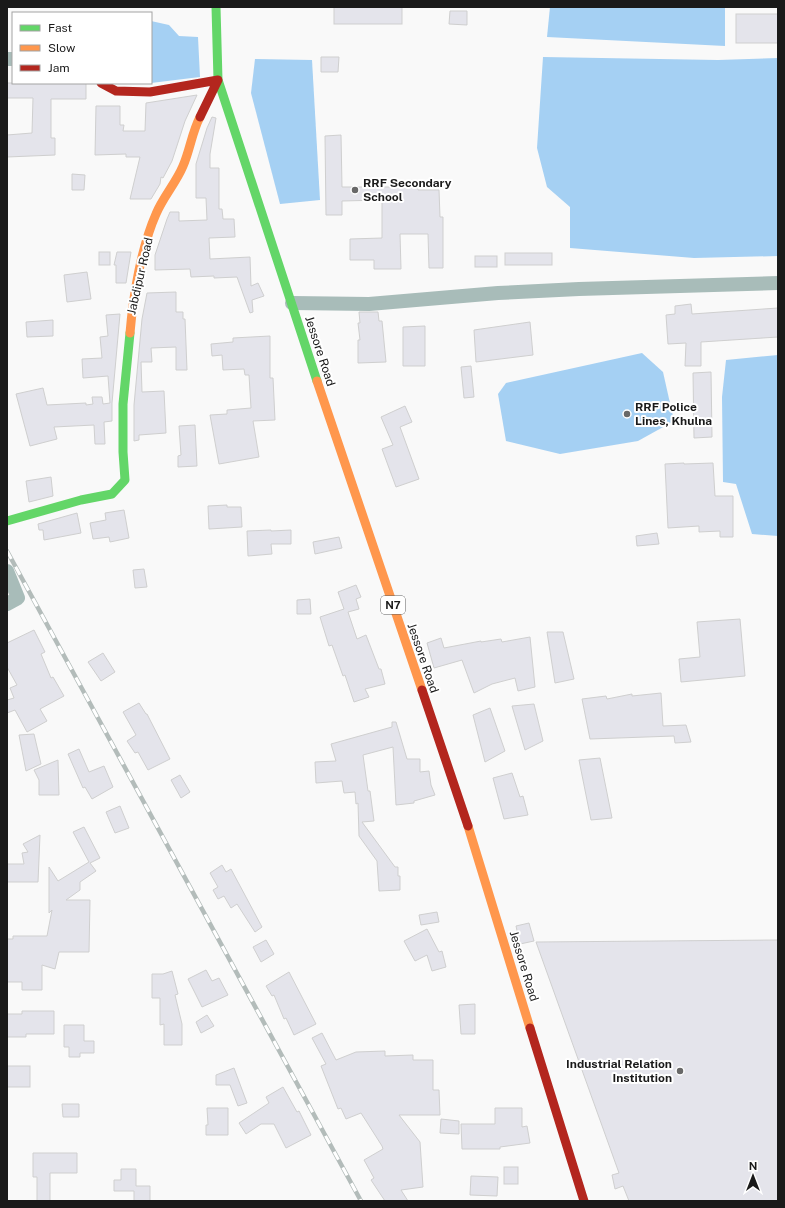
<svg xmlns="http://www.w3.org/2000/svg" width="785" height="1208" font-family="'Public Sans',sans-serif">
	<rect width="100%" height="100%" fill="#f9f9f9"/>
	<g fill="#a5d0f3">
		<polygon points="550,7 725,7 725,46 547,37"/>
		<polygon points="151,21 169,25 179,36 198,37 200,77 151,83"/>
		<polygon points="543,57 718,60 778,58 778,256 694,258 570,248 570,207 547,187 537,148"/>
		<polygon points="255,59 312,60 320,200 280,204 251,93"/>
		<polygon points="642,353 663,372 674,421 638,441 560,454 506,441 498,394 506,383"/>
		<polygon points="778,355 778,536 752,534 736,484 723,482 722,397 726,360"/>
	</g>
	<g fill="#e4e4eb" stroke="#cfcfcf">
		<rect x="334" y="7" width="68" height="17"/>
		<polygon points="450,11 467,11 467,25 449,24"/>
		<rect x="736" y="14" width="42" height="29"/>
		<polygon points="321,57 339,57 338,72 321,72"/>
		<polygon points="7,83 86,83 86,99 51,99 51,138 55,138 55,155 7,157 7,135 32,133 33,98 7,98"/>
		<polygon points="197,95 185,121 172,161 163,178 161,177 160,184 151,199 130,199 140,157 126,157 126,154 95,155 96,106 120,106 120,125 124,125 123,131 145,131 146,103"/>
		<polygon points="212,117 216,118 210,154 210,168 219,168 219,209 222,209 223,219 234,219 235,237 209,238 210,259 250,257 251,286 258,283 264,296 252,300 253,312 250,313 237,277 214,278 214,276 191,277 190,269 155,270 155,255 167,219 170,212 179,212 179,221 207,220 206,198 196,198 196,164 207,128"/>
		<polygon points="341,135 342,187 418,187 418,190 439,190 440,217 443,217 443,268 429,268 428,234 400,234 401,269 374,269 374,260 350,260 350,239 382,238 382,200 342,201 342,215 326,215 325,136"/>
		<polygon points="72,174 85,175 84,190 72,190"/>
		<rect x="99" y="252" width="11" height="13"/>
		<polygon points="117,252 131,252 126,283 116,283 116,265 114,265"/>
		<rect x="505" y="253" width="47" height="12"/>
		<rect x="475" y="256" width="22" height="11"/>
		<polygon points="87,272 91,299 67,302 64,275"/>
		<polygon points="176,292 176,312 183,312 183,319 185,319 187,370 176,370 176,347 151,348 152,362 141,362 142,392 164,391 166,433 139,435 139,440 134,441 134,405 142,319 147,293"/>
		<polygon points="691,304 692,314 778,308 778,337 701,342 701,366 685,366 686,343 668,344 666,315 675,314 675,306"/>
		<polygon points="359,312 378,312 379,321 382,321 386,362 358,363 358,340 360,340 358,323 360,323"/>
		<polygon points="120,314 112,403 112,421 104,422 105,444 95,444 94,425 54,427 57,439 30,446 16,394 43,388 47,405 86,403 86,405 93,404 92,397 102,397 103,404 110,403 108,376 83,378 82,359 102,358 100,337 108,336 106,315"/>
		<polygon points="53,320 53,336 27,337 26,322"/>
		<polygon points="530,322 533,355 476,362 474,330"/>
		<polygon points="425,326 425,366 403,366 403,327"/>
		<polygon points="270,336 270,378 273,378 275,420 253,421 259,457 219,464 210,415 227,414 227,410 251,408 249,375 245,375 244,369 223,370 222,355 212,356 211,344 233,342 233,338"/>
		<polygon points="471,366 474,397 464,398 461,367"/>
		<polygon points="711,372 712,437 694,438 693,373"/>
		<polygon points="405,406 412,422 400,427 419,479 396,487 382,449 393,445 381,417"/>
		<polygon points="195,425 197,466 178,467 178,456 181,455 179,426"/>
		<polygon points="684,463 684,464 713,463 715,496 733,496 733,537 720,537 720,531 699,532 699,526 668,528 665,464"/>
		<polygon points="51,477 53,496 29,502 26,481"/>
		<polygon points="227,505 227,507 241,507 242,527 209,529 208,506"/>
		<polygon points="124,510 129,538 110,542 109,537 93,539 90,523 106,520 105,513"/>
		<polygon points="77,513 81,533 44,540 43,530 39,530 38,524"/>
		<polygon points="271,530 271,531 291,530 291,544 271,544 272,554 248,556 247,531"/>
		<polygon points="657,533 659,544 637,546 636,536"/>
		<polygon points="339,537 342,548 315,554 313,542"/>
		<polygon points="144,569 147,587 135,588 133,570"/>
		<polygon points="356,585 361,597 356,599 359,609 348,612 357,639 366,635 379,669 381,669 385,684 365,689 369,697 354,702 345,675 343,676 332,645 329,646 320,617 344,609 338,592"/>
		<polygon points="310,599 311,614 297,614 297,600"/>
		<polygon points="740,619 745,676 681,682 679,659 700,657 697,622"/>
		<polygon points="34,630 45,652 41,654 51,678 53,677 64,696 40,709 47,721 27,732 15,710 7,713 7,700 14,698 10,688 17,685 7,667 7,643"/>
		<polygon points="547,632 563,632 574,679 555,683"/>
		<polygon points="530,637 535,687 518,691 515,678 492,684 474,693 462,660 434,668 427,643 441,638 444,648 481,641 481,642 501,639 502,642"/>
		<polygon points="103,653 115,672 101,681 88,662"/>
		<polygon points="661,693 663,726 686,725 691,742 675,743 674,736 590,739 582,699 606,696 607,699 632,694 632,696"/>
		<polygon points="139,703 146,714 147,714 170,759 148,770 138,752 135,753 127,741 136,735 123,712"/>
		<polygon points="534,704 543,741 525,750 512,706"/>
		<polygon points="490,708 505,751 485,762 473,715"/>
		<polygon points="392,722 396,722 407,759 420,759 420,772 429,771 431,785 435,795 414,801 414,803 396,805 393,747 363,755 368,791 370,791 374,821 362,822 395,867 398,867 398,876 400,876 400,890 379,891 377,861 359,836 358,803 356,804 355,792 344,793 342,781 316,783 315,762 336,761 331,744 392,727"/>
		<polygon points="34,734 41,764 26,771 19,735"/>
		<polygon points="79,749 89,772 104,766 113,787 92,799 85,787 83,788 68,754"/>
		<polygon points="600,758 612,818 591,820 579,760"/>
		<polygon points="58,760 59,795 39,795 39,780 34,770"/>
		<polygon points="512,773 520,797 523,796 528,815 504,819 493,778"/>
		<polygon points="180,775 190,792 181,798 171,780"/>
		<polygon points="120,806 129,828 115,833 106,812"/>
		<polygon points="84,827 100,858 90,863 96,871 80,882 80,890 66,900 90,900 89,952 59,952 55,969 42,965 42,990 22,990 22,982 7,982 7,939 13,939 13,936 47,936 52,910 49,913 49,867 58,881 89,862 73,832"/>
		<polygon points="40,835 38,882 7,882 7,864 24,864 22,853 28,852 23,844"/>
		<polygon points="222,865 226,872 231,869 262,927 255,932 237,904 231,908 224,896 218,899 213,890 218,887 210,873"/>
		<polygon points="437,912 439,922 421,925 419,915"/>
		<polygon points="529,923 534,941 520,944 516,926"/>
		<polygon points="427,929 439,952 442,951 446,967 432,971 427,955 415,961 404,941"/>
		<polygon points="266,940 274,954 261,962 253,947"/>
		<polygon points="778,940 778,1201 629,1201 623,1186 615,1189 612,1175 619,1173 536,942"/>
		<polygon points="206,970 212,981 219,978 228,995 202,1007 188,979"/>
		<polygon points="172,971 178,994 175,995 182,1024 182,1045 164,1045 164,1024 160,1025 160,998 152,998 152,974 163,974"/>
		<polygon points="289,972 316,1024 294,1035 286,1018 284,1019 274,995 272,996 266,986"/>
		<polygon points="475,1004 475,1034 461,1034 459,1005"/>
		<polygon points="22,1011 54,1011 54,1034 26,1034 26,1037 7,1037 7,1014 22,1014"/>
		<polygon points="207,1015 214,1026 201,1033 196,1022"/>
		<polygon points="64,1025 84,1025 84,1041 94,1041 94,1053 80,1053 80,1057 69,1057 69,1047 64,1047"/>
		<polygon points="322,1033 336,1060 356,1052 385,1051 385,1056 413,1055 413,1060 433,1060 433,1090 439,1090 440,1115 399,1115 420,1142 423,1187 401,1190 408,1201 385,1201 371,1180 374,1178 364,1160 383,1149 382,1146 361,1113 346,1119 341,1108 338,1109 321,1066 326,1064 312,1038"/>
		<rect x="7" y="1066" width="23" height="21"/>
		<polygon points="234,1068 247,1103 238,1106 230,1085 216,1085 216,1075"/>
		<polygon points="283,1087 297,1112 299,1111 311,1135 286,1148 274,1124 261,1124 246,1134 239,1123 269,1103 266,1097"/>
		<polygon points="62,1104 79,1104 79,1117 63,1117"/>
		<polygon points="207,1108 228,1108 228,1135 206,1135 206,1125 208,1125"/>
		<polygon points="495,1108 522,1108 522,1127 527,1126 530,1143 500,1147 500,1149 462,1149 461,1124 495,1124"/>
		<polygon points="441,1119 459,1121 459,1134 440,1133"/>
		<polygon points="33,1153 77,1153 77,1173 50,1173 50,1201 37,1201 37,1177 33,1177"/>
		<rect x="504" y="1167" width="14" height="17"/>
		<polygon points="121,1169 136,1169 136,1186 150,1186 150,1201 134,1201 134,1191 114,1191 114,1180 121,1180"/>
		<polygon points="471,1176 498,1177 497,1196 470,1195"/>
	</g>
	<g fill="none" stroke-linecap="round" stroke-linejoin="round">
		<g stroke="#a8bcb9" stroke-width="14">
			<polyline points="7,59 13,59"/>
			<polyline points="292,303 369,304 498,293 579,289 778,283"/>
			<polyline points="7,571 18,598 7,604"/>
		</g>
		<g stroke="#63d668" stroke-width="9">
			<polyline points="216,7 218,80 317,381"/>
			<polyline points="7,521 81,500 112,494 125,480 123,452 123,404 130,333"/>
		</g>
		<g stroke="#ff974d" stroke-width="9">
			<path d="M130 333C133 297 141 248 156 214 163 197 176 183 183 166 190 150 192 132 200 117"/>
			<polyline points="317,381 422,690"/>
			<polyline points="468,826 530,1028"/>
		</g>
		<g stroke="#b3261e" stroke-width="9">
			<polyline points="101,83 116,91 150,92 218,80 200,117"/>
			<polyline points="422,690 468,826"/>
			<polyline points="530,1028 584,1201"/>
		</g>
		<defs>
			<polyline id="rail" points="7,551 361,1201"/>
		</defs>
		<use href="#rail" stroke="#b3bcba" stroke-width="4.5"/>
		<use href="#rail" stroke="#fff" stroke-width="3" stroke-dasharray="9" stroke-linecap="butt"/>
	</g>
	<g fill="#686868" stroke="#fff" stroke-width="1.5">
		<circle cx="355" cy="190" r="4"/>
		<circle cx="627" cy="414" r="4"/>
		<circle cx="680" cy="1071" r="4"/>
	</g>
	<g text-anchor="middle" stroke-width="4" stroke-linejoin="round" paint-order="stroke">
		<rect fill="#fff" stroke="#5f5f5f" stroke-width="1" x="381" y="596" width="24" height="18" rx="3"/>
		<g font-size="11" font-weight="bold" fill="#1a1a1a">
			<text x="393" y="609">N7</text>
		</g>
		<g font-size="12" font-weight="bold" fill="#1a1a1a" stroke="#fff" text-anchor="start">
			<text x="363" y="187">RRF Secondary<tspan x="363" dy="14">School</tspan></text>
			<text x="635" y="411">RRF Police<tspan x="635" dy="14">Lines, Khulna</tspan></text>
			<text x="672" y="1068" text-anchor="end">Industrial Relation<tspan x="672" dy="14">Institution</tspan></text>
		</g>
		<g font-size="12" fill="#1a1a1a" stroke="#fff">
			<text transform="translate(140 276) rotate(-77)" y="4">Jabdipur Road</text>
			<text transform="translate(320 351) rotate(72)" y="4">Jessore Road</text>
			<text transform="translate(423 658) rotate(71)" y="4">Jessore Road</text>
			<text transform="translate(524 966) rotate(73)" y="4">Jessore Road</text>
		</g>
	</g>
	<rect width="785" height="1208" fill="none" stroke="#1a1a1a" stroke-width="16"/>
	<rect x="12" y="12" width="140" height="72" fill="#ffffff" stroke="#a3a3a3"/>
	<rect x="20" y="25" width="20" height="6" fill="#63d668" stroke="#a3a3a3"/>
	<text x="48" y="32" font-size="12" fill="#1a1a1a">Fast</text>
	<rect x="20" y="45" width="20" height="6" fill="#ff974d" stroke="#a3a3a3"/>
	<text x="48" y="52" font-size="12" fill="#1a1a1a">Slow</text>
	<rect x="20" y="65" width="20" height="6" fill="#b3261e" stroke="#a3a3a3"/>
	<text x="48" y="72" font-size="12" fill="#1a1a1a">Jam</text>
	<g transform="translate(753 1176)" stroke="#ffffff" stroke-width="3" paint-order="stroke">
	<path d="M0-3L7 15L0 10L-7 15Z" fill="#1a1a1a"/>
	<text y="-6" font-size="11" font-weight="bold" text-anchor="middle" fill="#1a1a1a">N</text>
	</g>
</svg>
